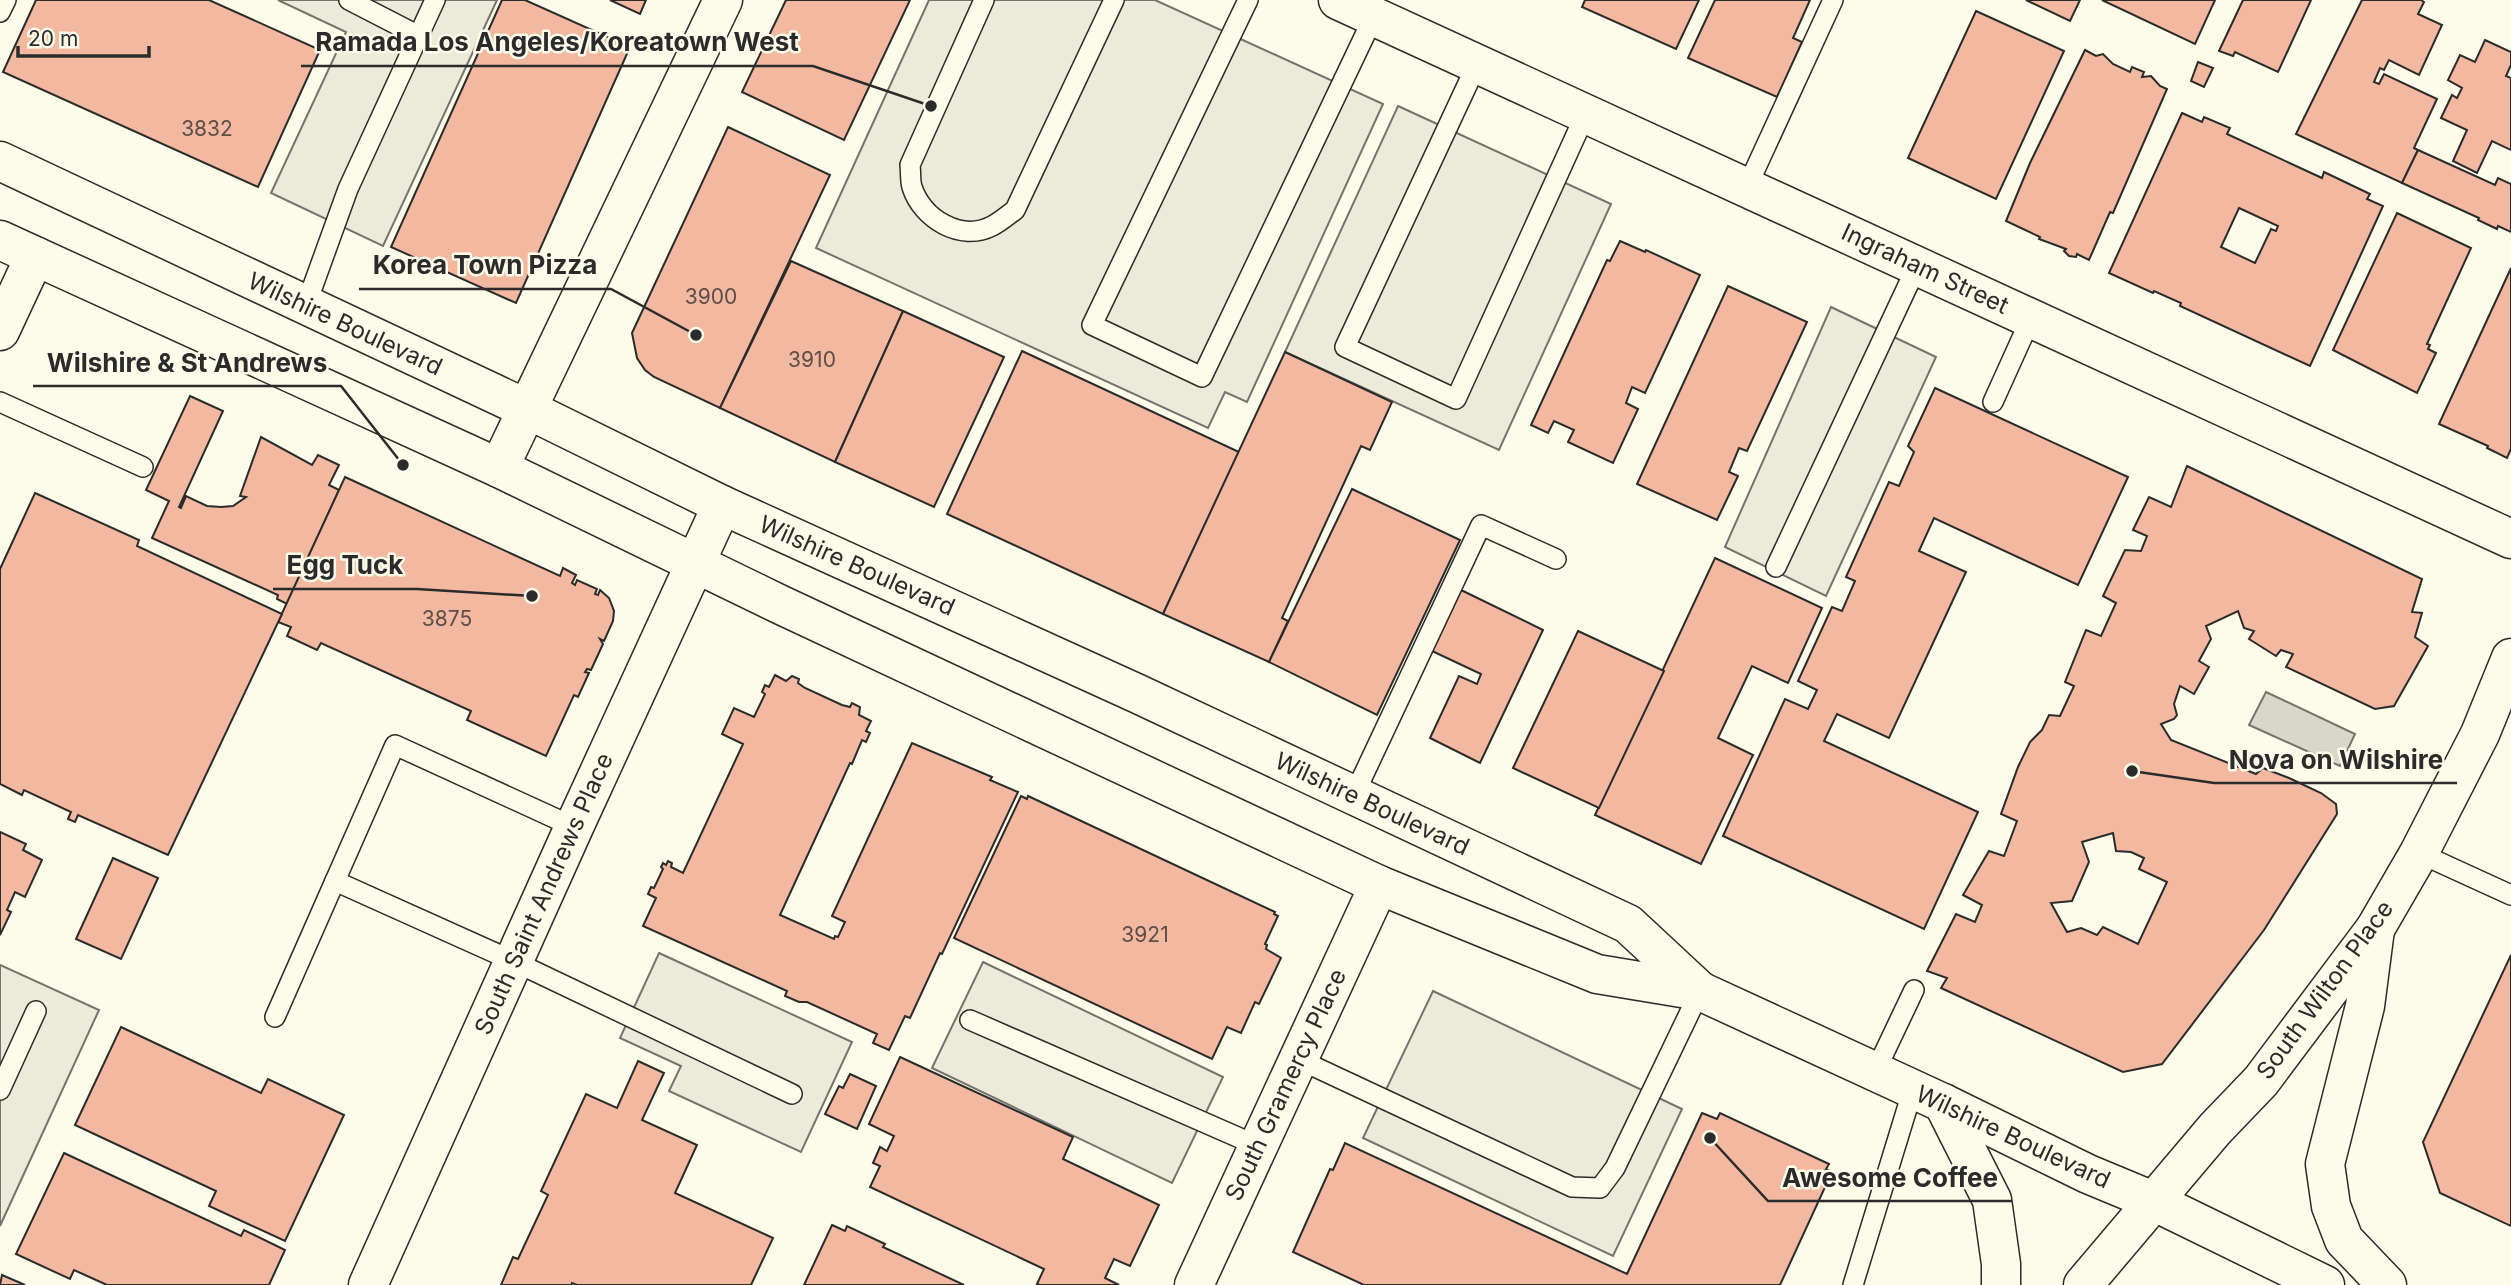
<svg xmlns="http://www.w3.org/2000/svg" width="2511" height="1285" font-family="Inter,sans-serif">
	<rect width="100%" height="100%" fill="#fdfbea"/>
	<g fill="#eceadb" stroke="#74746e" stroke-width="2">
		<polygon points="278,0 497,0 383,246 271,193 346,32"/>
		<polygon points="929,0 1155,0 1383,104 1247,402 1225,392 1208,428 816,248"/>
		<polygon points="1398,106 1611,204 1499,450 1285,352"/>
		<polygon points="1831,307 1936,357 1826,596 1725,547"/>
		<polygon points="659,953 852,1042 801,1152 669,1091 681,1066 620,1038"/>
		<polygon points="983,962 1223,1077 1172,1183 932,1068"/>
		<polygon points="0,965 99,1010 0,1226"/>
		<polygon points="1433,991 1682,1109 1613,1256 1363,1138"/>
	</g>
	<polygon fill="#d8d7c9" stroke="#74746e" stroke-width="2" points="2266,692 2355,734 2340,766 2249,725"/>
	<g fill="#f2b8a0" stroke="#2b2b2b" stroke-width="2" fill-rule="evenodd">
		<polygon points="36,0 209,0 320,50 258,187 3,72"/>
		<polygon points="502,0 525,0 630,47 516,303 391,247"/>
		<polygon points="610,0 646,0 640,14"/>
		<polygon points="786,0 910,0 844,140 742,92"/>
		<polygon points="1585,0 1699,0 1676,49 1582,7"/>
		<polygon points="1715,0 1810,0 1793,38 1802,42 1777,97 1688,58"/>
		<polygon points="2026,0 2080,0 2070,21"/>
		<polygon points="2102,0 2215,0 2195,44"/>
		<polygon points="2243,0 2311,0 2278,72 2235,52 2233,56 2219,51"/>
		<polygon points="2362,0 2421,0 2424,2 2418,14 2442,25 2419,75 2389,60 2384,70 2380,68 2374,82 2379,84 2384,74 2437,99 2414,148 2418,150 2402,183 2296,134"/>
		<polygon points="1976,11 2064,51 1996,199 1908,158"/>
		<polygon points="2485,40 2511,52 2511,65 2506,76 2511,78 2511,150 2492,141 2477,173 2453,161 2467,130 2441,118 2452,95 2457,98 2462,88 2448,80 2460,55 2475,62"/>
		<polygon points="2085,50 2096,56 2103,54 2113,64 2130,72 2132,67 2144,72 2142,77 2151,76 2160,86 2167,89 2113,213 2110,212 2089,260 2077,254 2076,257 2069,256 2064,251 2066,249 2039,239 2040,237 2006,221 2030,163"/>
		<polygon points="2198,62 2213,68 2204,87 2191,81"/>
		<path d="M2182 113 2202 122 2204 117 2230 128 2227 134 2322 178 2324 172 2370 194 2367 199 2383 206 2310 366 2180 306 2181 303 2154 291 2153 293 2109 273ZM2239 208 2278 226 2276 231 2271 229 2255 263 2221 247Z"/>
		<polygon points="728,127 830,175 720,408 654,377 645,370 637,358 632,333"/>
		<polygon points="2418,150 2495,185 2498,178 2511,184 2511,232 2498,226 2497,229 2478,220 2479,218 2402,183"/>
		<polygon points="2397,213 2471,248 2427,344 2430,345 2428,349 2436,353 2417,393 2333,350"/>
		<polygon points="1620,241 1645,252 1646,250 1700,275 1645,393 1632,387 1626,403 1638,409 1613,463 1568,442 1574,430 1554,421 1548,433 1531,425 1607,260 1610,261"/>
		<polygon points="791,261 903,311 835,462 720,408"/>
		<polygon points="2511,268 2511,449 2507,458 2487,448 2488,446 2439,424"/>
		<polygon points="1728,286 1807,322 1747,451 1739,448 1729,472 1738,476 1717,520 1637,484"/>
		<polygon points="903,311 1004,357 934,507 835,462"/>
		<polygon points="1022,351 1239,452 1163,614 947,514"/>
		<polygon points="1285,352 1392,402 1370,450 1361,446 1282,618 1288,621 1269,662 1163,614"/>
		<polygon points="1935,388 2128,477 2078,585 1934,518 1919,551 1966,572 1889,738 1837,714 1824,741 1978,812 1924,929 1723,836 1785,699 1808,709 1817,690 1798,681 1832,607 1842,611 1855,581 1846,577 1889,482 1899,486 1914,452 1908,446"/>
		<polygon points="190,396 223,411 179,507 181,508 186,496 207,506 221,507 233,506 246,497 240,496 261,437 312,465 318,455 339,465 329,485 339,490 287,604 277,599 278,595 152,538 169,501 146,490"/>
		<path d="M2187 466 2422 579 2412 612 2422 613 2415 637 2428 646 2394 706 2375 709 2286 667 2293 654 2281 650 2276 656 2249 639 2254 631 2244 628 2238 611 2206 626 2211 639 2199 661 2209 667 2194 694 2180 686 2174 704 2177 715 2174 719 2161 724 2171 740 2256 774 2263 768 2289 778 2321 793 2336 804 2337 814 2264 930 2162 1064 2123 1072 1941 988 1947 978 1927 971 1956 914 1975 922 1982 905 1963 895 1989 851 2004 856 2017 821 2001 814 2018 767 2030 742 2042 730 2049 715 2060 716 2074 686 2065 682 2086 630 2101 636 2116 603 2103 596 2125 550 2141 551 2147 536 2133 530 2149 497 2171 507ZM2113 833 2116 851 2131 852 2144 858 2139 869 2167 882 2138 944 2103 927 2097 935 2081 928 2067 932 2051 903 2072 901 2089 862 2082 842Z"/>
		<polygon points="345,477 560,576 563,568 576,575 572,583 575,585 577,580 597,589 595,594 598,595 600,590 609,598 614,611 613,621 604,641 600,639 603,644 591,670 587,669 585,672 589,673 578,697 574,695 546,756 467,720 471,711 321,643 317,650 287,636 291,627 278,622"/>
		<polygon points="1352,489 1460,540 1377,715 1269,662"/>
		<polygon points="35,493 139,540 137,546 282,614 168,855 78,815 75,822 68,819 71,812 24,790 22,795 0,784 0,569"/>
		<polygon points="1715,558 1822,608 1788,683 1752,666 1718,738 1753,755 1701,864 1595,815"/>
		<polygon points="1461,590 1543,630 1480,763 1430,738 1459,676 1477,684 1481,674 1432,651"/>
		<polygon points="1578,631 1664,671 1599,808 1513,768"/>
		<polygon points="775,675 786,681 792,676 799,679 798,683 805,688 842,705 850,707 852,703 860,707 859,715 871,721 866,731 870,733 866,742 862,740 852,764 850,763 780,915 834,939 835,936 838,937 845,922 832,916 912,743 992,777 990,780 1018,792 942,954 940,953 910,1018 905,1016 889,1050 873,1043 877,1034 807,1002 799,1002 785,996 787,991 643,926 656,898 648,894 651,887 654,888 663,869 661,867 663,863 666,865 668,861 672,863 671,867 683,873 743,744 722,734 734,708 754,717 765,694 762,692 765,685 769,687"/>
		<polygon points="1021,796 1027,799 1028,796 1275,912 1274,914 1278,916 1265,944 1267,945 1266,949 1281,958 1259,1004 1255,1002 1241,1033 1227,1027 1212,1059 954,938"/>
		<polygon points="0,832 26,844 23,850 42,860 25,897 15,892 7,910 11,912 0,935"/>
		<polygon points="113,858 158,878 121,959 76,939"/>
		<polygon points="2511,955 2511,1226 2440,1193 2423,1142"/>
		<polygon points="121,1027 261,1093 268,1079 344,1115 285,1241 209,1206 216,1191 75,1125"/>
		<polygon points="900,1057 1073,1137 1063,1159 1159,1205 1130,1266 1114,1259 1105,1278 1119,1285 1040,1285 1037,1284 1044,1269 870,1187 880,1166 873,1163 880,1147 887,1151 894,1136 869,1124"/>
		<polygon points="638,1061 664,1073 642,1120 697,1145 675,1193 773,1238 751,1285 577,1285 572,1283 571,1285 501,1285 513,1257 518,1259 548,1195 541,1191 586,1094 617,1108"/>
		<polygon points="850,1074 876,1086 857,1129 825,1114 839,1086 843,1088"/>
		<polygon points="1702,1113 1717,1119 1720,1113 1829,1164 1826,1169 1832,1172 1780,1285 1364,1285 1293,1252 1330,1169 1333,1170 1345,1143 1627,1274"/>
		<polygon points="64,1153 241,1236 244,1230 285,1250 269,1285 107,1285 74,1270 70,1279 16,1254"/>
		<polygon points="832,1225 845,1231 847,1226 885,1244 883,1247 964,1285 804,1285"/>
		<polygon points="2,1275 25,1285 0,1285"/>
	</g>
	<g fill="none" stroke-linecap="round" stroke-linejoin="round">
		<defs>
			<g id="service">
				<polyline points="349,0 419,36"/>
				<path d="M984 0 910 165C911 172 910 181 912 187 922 219 961 242 992 226 1000 222 1008 215 1015 210L1114 0"/>
				<polyline points="1248,0 1092,325 1202,377 1374,16"/>
				<polyline points="0,12 6,0"/>
				<polyline points="1477,64 1345,347 1456,399 1586,113"/>
				<polyline points="1747,187 1833,0"/>
				<polyline points="306,305 348,189 435,0"/>
				<polyline points="0,402 143,467"/>
				<polyline points="1993,402 2031,318"/>
				<polyline points="1776,567 1917,266"/>
				<polyline points="1354,795 1481,525 1556,559"/>
				<polyline points="2419,853 2511,895"/>
				<polyline points="335,881 513,961 792,1094"/>
				<polyline points="275,1017 395,745 574,827"/>
				<polyline points="970,1020 1258,1146"/>
				<polyline points="1298,1059 1572,1187 1600,1188 1615,1168 1700,991"/>
				<polyline points="1875,1072 1914,990"/>
				<polyline points="0,1090 36,1011"/>
				<polyline points="1853,1285 1913,1089"/>
			</g>
			<g id="minor">
				<polyline points="1338,0 2511,539"/>
				<polyline points="0,331 35,256"/>
				<polyline points="499,468 723,0"/>
				<polyline points="368,1285 574,827 722,505"/>
				<polyline points="1194,1285 1379,885"/>
			</g>
			<polyline id="secondary" points="2083,1285 2215,1129 2261,1081 2375,929 2419,853 2480,734 2511,658"/>
			<g id="primary">
				<polyline points="0,161 527,409 722,505 1136,693 1628,924 1700,991"/>
				<polyline points="0,240 499,468 779,604 1379,885 1597,974 1700,991 1943,1103 2088,1174 2153,1201 2325,1285"/>
				<polyline points="2375,929 2365,1006 2325,1164 2331,1206 2344,1240 2387,1285"/>
				<polyline points="1943,1103 1992,1200 2001,1264 2001,1285"/>
			</g>
		</defs>
		<use href="#service" stroke="#2b2b2b" stroke-width="22"/>
		<use href="#minor" stroke="#2b2b2b" stroke-width="41"/>
		<use href="#secondary" stroke="#2b2b2b" stroke-width="41"/>
		<use href="#primary" stroke="#2b2b2b" stroke-width="41"/>
		<use href="#service" stroke="#fdfbea" stroke-width="19"/>
		<use href="#minor" stroke="#fdfbea" stroke-width="38"/>
		<use href="#secondary" stroke="#fdfbea" stroke-width="38"/>
		<use href="#primary" stroke="#fdfbea" stroke-width="38"/>
	</g>
	<g text-anchor="middle" stroke-width="5" stroke-linejoin="round" paint-order="stroke">
		<g font-size="21" fill="#5d4e48">
			<text x="207" y="136">3832</text>
			<text x="711" y="304">3900</text>
			<text x="812" y="367">3910</text>
			<text x="447" y="626">3875</text>
			<text x="1145" y="942">3921</text>
		</g>
		<g font-size="24" fill="#2b2b2b" stroke="#fdfbea">
			<text transform="translate(1925 269) rotate(25)" y="8">Ingraham Street</text>
			<text transform="translate(345 324) rotate(25)" y="8">Wilshire Boulevard</text>
			<text transform="translate(857 566) rotate(24)" y="8">Wilshire Boulevard</text>
			<text transform="translate(1372 804) rotate(25)" y="8">Wilshire Boulevard</text>
			<text transform="translate(544 894) rotate(-66)" y="8">South Saint Andrews Place</text>
			<text transform="translate(2325 990) rotate(-54)" y="8">South Wilton Place</text>
			<text transform="translate(1286 1085) rotate(-65)" y="8">South Gramercy Place</text>
			<text transform="translate(2013 1137) rotate(25)" y="8">Wilshire Boulevard</text>
		</g>
	</g>
	<path fill="none" stroke="#2b2b2b" stroke-width="2.5" d="M931 106L813 66H301M696 335L611 289H359M403 465L341 386H33M532 596L417 589H273M2132 771L2214 783H2457M1710 1138L1768 1201H2012"/>
	<g fill="#2b2b2b" stroke="#fdfbea" stroke-width="2.5">
		<circle cx="931" cy="106" r="7"/>
		<circle cx="696" cy="335" r="7"/>
		<circle cx="403" cy="465" r="7"/>
		<circle cx="532" cy="596" r="7"/>
		<circle cx="2132" cy="771" r="7"/>
		<circle cx="1710" cy="1138" r="7"/>
	</g>
	<g font-size="26" text-anchor="middle" font-weight="bold" fill="#2b2b2b" stroke="#fdfbea" stroke-width="5" stroke-linejoin="round" paint-order="stroke">
		<text x="557" y="51">Ramada Los Angeles/Koreatown West</text>
		<text x="485" y="274">Korea Town Pizza</text>
		<text x="187" y="372">Wilshire &amp; St Andrews</text>
		<text x="345" y="574">Egg Tuck</text>
		<text x="2336" y="769">Nova on Wilshire</text>
		<text x="1890" y="1187">Awesome Coffee</text>
	</g>
	<path d="M18 46v10h131v-10" fill="none" stroke="#2b2b2b" stroke-width="3.5"/>
	<text x="28" y="46" font-size="21" fill="#2b2b2b" stroke="#fdfbea" stroke-width="5" paint-order="stroke">20 m</text>
</svg>
